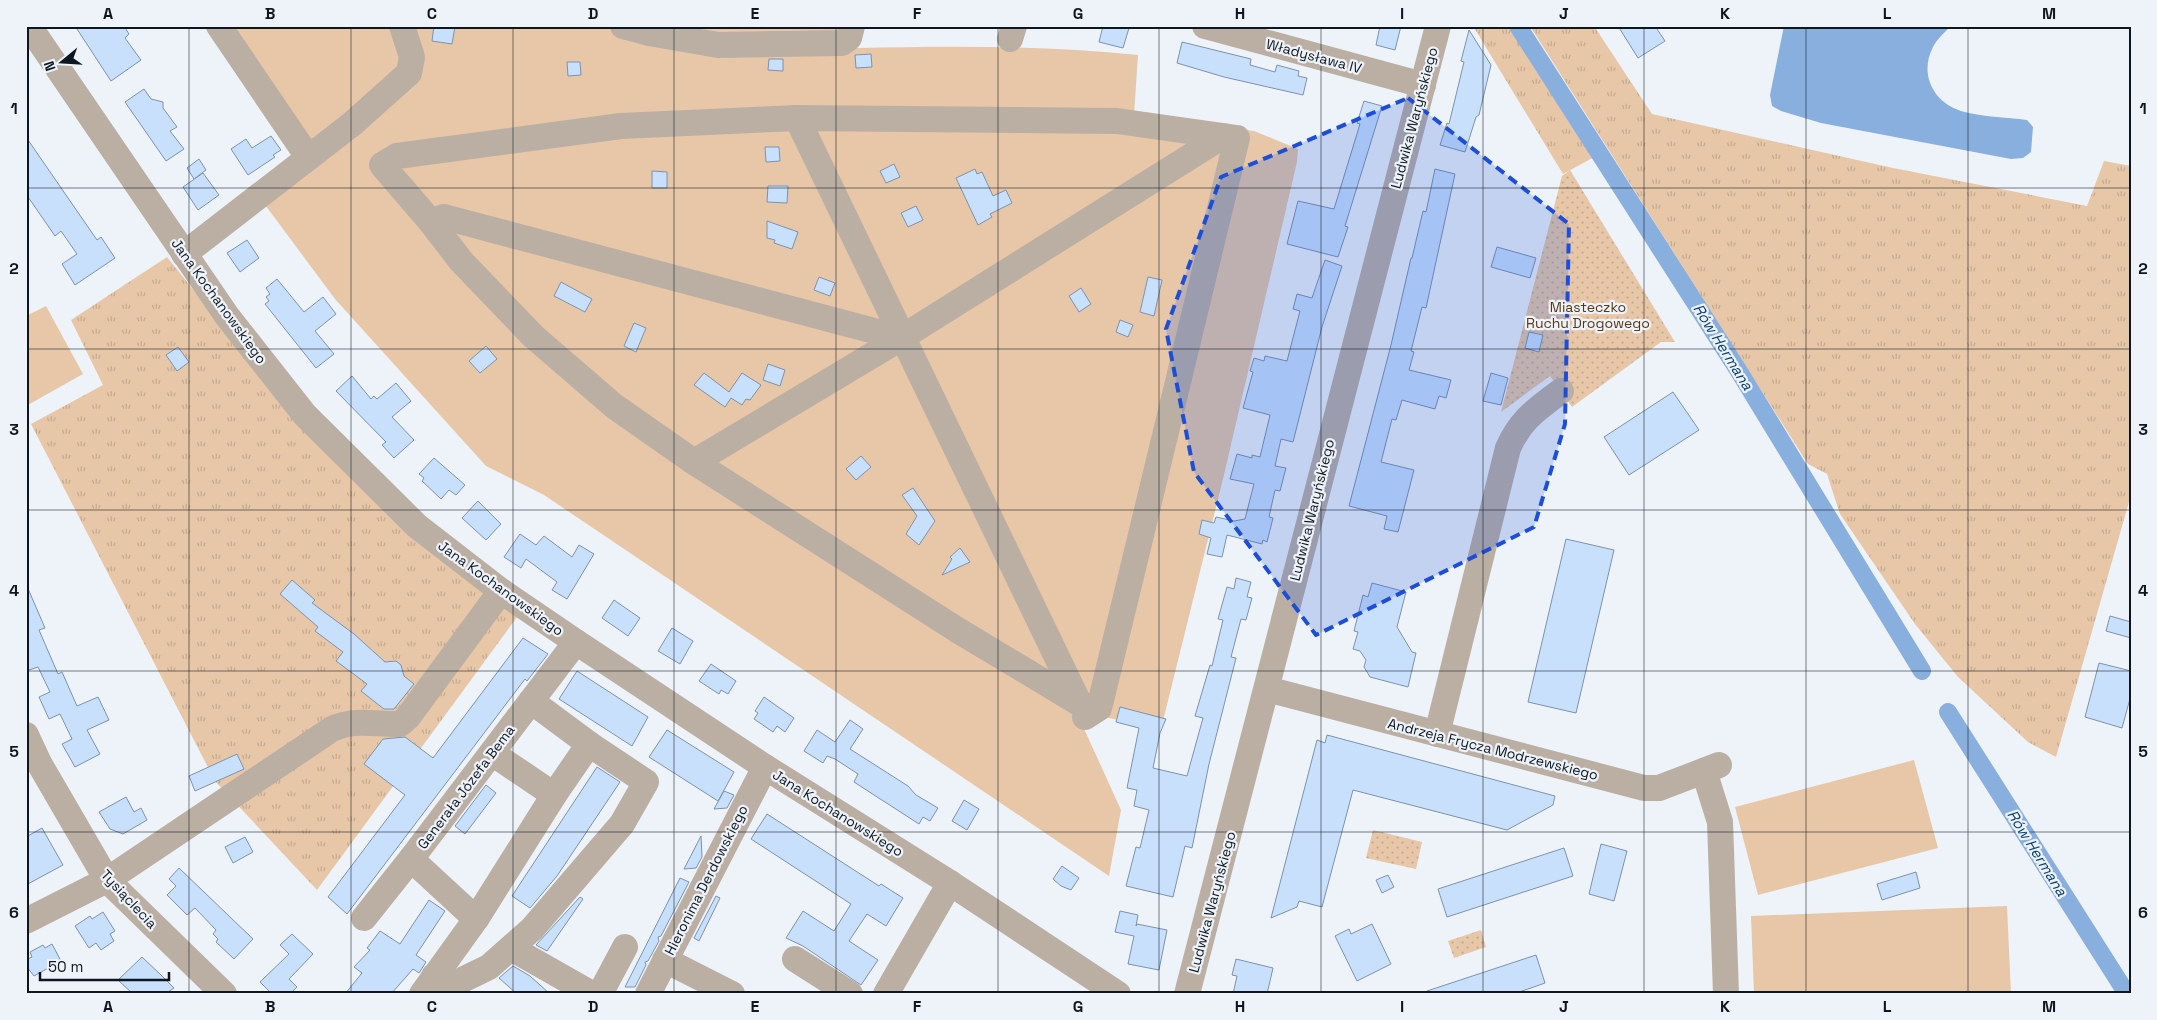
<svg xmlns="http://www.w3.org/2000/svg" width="2157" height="1020" font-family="'Space Grotesk',sans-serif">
	<defs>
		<pattern id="grass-tufts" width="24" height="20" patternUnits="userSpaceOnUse" patternTransform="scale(1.25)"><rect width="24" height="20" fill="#e7c7a7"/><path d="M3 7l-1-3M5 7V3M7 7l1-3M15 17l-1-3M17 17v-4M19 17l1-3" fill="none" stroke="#c5aa8f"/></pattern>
		<pattern id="park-dots" width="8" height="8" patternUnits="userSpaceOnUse" patternTransform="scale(1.25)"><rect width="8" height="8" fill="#e7c7a7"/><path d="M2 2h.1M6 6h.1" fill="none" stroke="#c5aa8f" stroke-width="1.8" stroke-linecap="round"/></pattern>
	</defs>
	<rect width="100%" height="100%" fill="#eef3f9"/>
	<g fill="url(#grass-tufts)">
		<polygon points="1473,26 1526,26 1598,155 1563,174"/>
		<polygon points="1530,26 1594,26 1652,114 1893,168 2087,206 2104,161 2131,166 2131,495 2056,757 2028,742 1958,677 1915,624 1840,514 1827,474 1808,464"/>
		<polygon points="167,257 242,350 520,613 317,890 215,781 31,424 103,385 71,320"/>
	</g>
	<g fill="url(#park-dots)">
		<polygon points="1570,170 1675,342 1661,342 1572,407 1550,376 1501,412 1562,176"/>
		<polygon points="1373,830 1422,842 1416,869 1366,858"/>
		<polygon points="1481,930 1486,947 1454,958 1448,941"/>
	</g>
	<g fill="#e7c7a7">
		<path d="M210 26H860L855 48C950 46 1043 45 1138 55L1134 115 1254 131 1298 149 1297 162 1223 479 1161 729 1076 711 1121 810 1109 876 544 495 486 466 335 299 254 190 296 156Z"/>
		<polygon points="46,306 83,374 26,406 26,316"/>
		<polygon points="1914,760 1938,848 1758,895 1735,807"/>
		<polygon points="2007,906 2011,994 1754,994 1751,916"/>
	</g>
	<path fill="#89afde" d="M1784 26H1951C1945 32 1937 39 1933 47 1919 74 1933 102 1961 111 1981 117 2006 117 2027 120L2033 127 2031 152 2023 158 2011 159 1821 123 1781 111 1772 106 1770 95Z"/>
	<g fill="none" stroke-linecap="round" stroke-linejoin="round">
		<g stroke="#89afde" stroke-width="18">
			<polyline points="1518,26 1740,373 1922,671"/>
			<polyline points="1948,712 2127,994"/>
		</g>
	</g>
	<g fill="#c9e0fd" stroke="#7c92ac">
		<polygon points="75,26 124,26 129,34 125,38 141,60 111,81"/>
		<polygon points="434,26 455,26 452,44 432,41"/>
		<polygon points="1103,26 1129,28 1123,48 1099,42"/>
		<polygon points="1380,26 1401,26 1395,50 1376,45"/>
		<polygon points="1618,26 1655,26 1665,41 1638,58"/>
		<polygon points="1469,30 1491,65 1479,115 1476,117 1465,152 1440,145 1447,123 1449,124 1464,62 1461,61"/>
		<polygon points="1182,42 1251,59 1250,65 1275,72 1277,65 1299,71 1298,76 1307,78 1303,95 1224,77 1177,63"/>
		<polygon points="871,54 872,67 856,68 855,55"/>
		<polygon points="769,59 783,59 783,71 768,70"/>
		<polygon points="567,62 580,62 581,75 568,76"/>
		<polygon points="144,89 151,99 163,102 163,108 177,127 170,131 184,149 166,161 125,102"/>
		<polygon points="1364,101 1382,106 1345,226 1348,227 1338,257 1287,244 1298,201 1334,209 1360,124 1357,123"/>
		<polygon points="271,136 281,150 273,155 275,157 248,175 231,149 246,139 252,148"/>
		<polygon points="26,137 97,240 101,237 115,258 75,285 62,264 77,254 61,231 55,236 26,194"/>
		<polygon points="765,147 779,147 780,161 766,162"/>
		<polygon points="199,159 206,170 194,179 187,168"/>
		<polygon points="894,164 900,177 886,183 880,171"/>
		<polygon points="975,169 977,174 982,172 993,196 1006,190 1012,203 990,214 992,217 978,225 956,178"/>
		<polygon points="1435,169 1455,174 1426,308 1422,307 1411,351 1414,352 1409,370 1451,380 1446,398 1439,396 1435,409 1402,400 1396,420 1392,419 1381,462 1414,470 1398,532 1384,529 1387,516 1349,506 1391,345 1411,258 1412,258 1423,211 1426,212"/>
		<polygon points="652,171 667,172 667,188 652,188"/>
		<polygon points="203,173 219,195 198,210 183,187"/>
		<polygon points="768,186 788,186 787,203 767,202"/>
		<polygon points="916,206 923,220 908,227 901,213"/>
		<polygon points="767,221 798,232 792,249 774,243 775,240 767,238"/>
		<polygon points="247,240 259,258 240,272 227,253"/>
		<polygon points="1497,247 1536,258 1530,278 1491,267"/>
		<polygon points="1325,260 1342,266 1322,327 1293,442 1281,439 1275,466 1286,468 1280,491 1275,490 1269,517 1273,518 1267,542 1263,540 1262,544 1227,535 1222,557 1207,554 1211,538 1199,534 1202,520 1214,523 1216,517 1234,521 1245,519 1254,484 1230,479 1237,454 1252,458 1252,455 1260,457 1270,415 1243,408 1253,372 1250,371 1254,358 1264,361 1265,356 1287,361 1300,311 1293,309 1297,294 1312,298"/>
		<polygon points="819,277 835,283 830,296 814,290"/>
		<polygon points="1148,277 1162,280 1154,316 1140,312"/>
		<polygon points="277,279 304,312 323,297 336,314 315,331 334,354 316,368 265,304 269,301 266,297 270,294 266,288"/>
		<polygon points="561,282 592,299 585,312 554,296"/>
		<polygon points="1081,288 1091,304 1079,312 1069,296"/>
		<polygon points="1120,320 1133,325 1128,337 1116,332"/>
		<polygon points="634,323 646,328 636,352 624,346"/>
		<polygon points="1529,332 1543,335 1539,352 1525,348"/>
		<polygon points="486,346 497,359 480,373 469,361"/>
		<polygon points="178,347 189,362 177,371 166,355"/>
		<polygon points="768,364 785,370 780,386 763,380"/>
		<polygon points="704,373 729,392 742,373 761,385 750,400 746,399 742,405 731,398 725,407 694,385"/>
		<polygon points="1491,373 1508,378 1501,405 1483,401"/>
		<polygon points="352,376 371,399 374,396 377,399 396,383 411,401 392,417 414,440 394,458 382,445 386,442 336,391"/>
		<polygon points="1673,392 1699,430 1629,475 1604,437"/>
		<polygon points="861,456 871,467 856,480 846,469"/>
		<polygon points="434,458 465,485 456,495 449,490 441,499 422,481 424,478 419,474"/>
		<polygon points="913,488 935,521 919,545 906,534 917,516 902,495"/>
		<polygon points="478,501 501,524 486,540 462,518"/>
		<polygon points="520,534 536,545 544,536 572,557 579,545 594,554 567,599 552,590 557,582 526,559 521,568 504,557"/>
		<polygon points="1566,539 1614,550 1576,713 1528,702"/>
		<polygon points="960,548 970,562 942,575 952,559 950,557"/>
		<polygon points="1236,578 1251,582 1247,597 1252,598 1246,620 1241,619 1231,657 1236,658 1209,764 1192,848 1185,846 1173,897 1126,886 1136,847 1140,848 1149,810 1134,806 1137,790 1127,788 1139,728 1116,722 1120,707 1166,719 1160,733 1153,768 1187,776 1203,718 1195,716 1210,665 1212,666 1223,620 1218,619 1227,587 1234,589"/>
		<polygon points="292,580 315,600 312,603 354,634 385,662 396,661 401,665 404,676 414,684 394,709 384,709 361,691 367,684 336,661 343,652 315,631 318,627 280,594"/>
		<polygon points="1372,583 1406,592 1397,627 1412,652 1416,653 1408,687 1370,677 1364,667 1366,660 1360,651 1353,649 1358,632 1354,631 1363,595 1368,597"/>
		<polygon points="26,584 45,628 39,630 58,674 62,672 77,706 98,697 109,720 87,730 100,754 75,767 62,744 72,739 60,714 49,719 39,697 50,692 38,667 26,671"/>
		<polygon points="614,600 640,618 628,636 602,618"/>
		<polygon points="2110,616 2131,622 2131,638 2106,631"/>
		<polygon points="672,628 693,641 680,664 658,651"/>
		<polygon points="523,638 548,654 527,681 525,679 347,914 328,897 405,795 364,764 383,739 405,737 433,758"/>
		<polygon points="2099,663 2131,671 2131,695 2122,728 2085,717"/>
		<polygon points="711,664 736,681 728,694 721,690 719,694 699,681"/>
		<polygon points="577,671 648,717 632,746 559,699"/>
		<polygon points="764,697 794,718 785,732 777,726 773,732 754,719 758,713 755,711"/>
		<polygon points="850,720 863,729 850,749 908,786 916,795 938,808 930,821 923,817 919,824 854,782 858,774 835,759 827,756 823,763 804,751 817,730 835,742"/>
		<polygon points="667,730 734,772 718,801 649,757"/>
		<polygon points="1327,735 1555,796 1553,805 1507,830 1353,790 1322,907 1299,901 1297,907 1271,918 1317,740 1325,743"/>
		<polygon points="237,754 244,769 195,791 189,776"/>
		<polygon points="597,767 620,782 557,876 530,908 512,896"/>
		<polygon points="486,785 496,793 465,834 455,826"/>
		<polygon points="724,791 734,795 727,808 714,809"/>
		<polygon points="126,797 134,812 141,808 147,820 123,834 110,829 99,812"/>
		<polygon points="964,800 979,809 967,830 952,821"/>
		<polygon points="767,814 879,886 881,884 903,898 886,926 867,914 849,941 878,960 861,985 803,946 786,938 803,911 834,931 851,904 751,839"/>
		<polygon points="42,828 63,865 26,885 26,837"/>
		<polygon points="701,836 702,857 696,868 684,869"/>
		<polygon points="245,837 253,852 233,863 225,847"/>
		<polygon points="1601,844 1627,851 1614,901 1589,894"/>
		<polygon points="1564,848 1573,876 1447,917 1438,889"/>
		<polygon points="1062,866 1079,878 1071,890 1061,886 1053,879"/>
		<polygon points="179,868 253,939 234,959 216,942 218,939 213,934 216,930 195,908 187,915 167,895 176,886 169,879"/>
		<polygon points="1916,872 1920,888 1882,900 1877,884"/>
		<polygon points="1388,875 1394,887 1382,893 1376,880"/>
		<polygon points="680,878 689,882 661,936 658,937 659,941 648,961 645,962 646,965 635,987 625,987"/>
		<polygon points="716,896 720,898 699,941 694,938"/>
		<polygon points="580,897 583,899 547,951 536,945"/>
		<polygon points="429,900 445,911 416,955 426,962 419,973 413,969 391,994 345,994 362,973 354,967 370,950 367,948 380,931 400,944"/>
		<polygon points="1120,911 1138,915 1136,926 1137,924 1167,930 1159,970 1128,964 1134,936 1115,932"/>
		<polygon points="103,912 115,931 110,934 114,941 101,950 96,943 89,948 75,926 90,916 92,919"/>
		<polygon points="1372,924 1391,964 1357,981 1335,936 1349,929 1351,934"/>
		<polygon points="292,934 313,954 289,979 297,987 290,994 272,994 260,982 289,954 280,945"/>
		<polygon points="52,944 61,961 34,976 26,966 26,960 32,957 30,952 43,945 45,948"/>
		<polygon points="1536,955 1545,983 1531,988 1513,994 1428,994 1427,991"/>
		<polygon points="142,957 161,975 174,988 165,994 133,994 118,980"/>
		<polygon points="1236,959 1273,968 1267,994 1233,994 1237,976 1232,975"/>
		<polygon points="513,966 530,976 550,994 517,994 499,978"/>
	</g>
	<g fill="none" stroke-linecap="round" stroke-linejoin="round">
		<g stroke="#bbafa4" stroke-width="26">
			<polyline points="29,26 227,316 305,415 417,526 501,591 576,642 765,767 950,883 1118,994"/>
			<polyline points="219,26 308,157"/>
			<polyline points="623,26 649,33 718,45 842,43 849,38 852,26"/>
			<polyline points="1205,26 1423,85"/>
			<polyline points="1010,39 1014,26"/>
			<polygon points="797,118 1079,703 959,631 694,462 614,406 533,336 461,261 431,222 382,165 397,156 621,126"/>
			<polyline points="797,118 1117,121 1223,136 901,338"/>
			<polyline points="431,222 444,217 901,338 694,462"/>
			<polyline points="184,254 352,124 409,73 412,57 402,26"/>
			<polyline points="1267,689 1644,788 1659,788 1719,765"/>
			<polyline points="1085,717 1099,708 1103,692 1237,138 1223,136"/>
			<path d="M1437 734 1508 448C1521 419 1536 410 1561 391"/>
			<polyline points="26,735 39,763 107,880 224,994"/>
			<polyline points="492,753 554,795 589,744 531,701"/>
			<polyline points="1704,771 1720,822 1726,994"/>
			<polyline points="364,918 411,859"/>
			<polyline points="476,919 411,859 576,642"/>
			<path d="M26 921 107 880 332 729C355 718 376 725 400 724L408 717 501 591"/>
			<polyline points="511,948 592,994"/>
			<polyline points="795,959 850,994"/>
			<polyline points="665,960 732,994"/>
			<polyline points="434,976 452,985 489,967 532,929 622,824 646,782 589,744"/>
			<polyline points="422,994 476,919 554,795"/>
			<polyline points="600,994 625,947"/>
			<polyline points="648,994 765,767"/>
			<polyline points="886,994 950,883"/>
			<polyline points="1187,994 1438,26"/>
		</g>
	</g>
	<path fill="#1d4ed8" fill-opacity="0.2" stroke="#1d4ed8" stroke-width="4" stroke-dasharray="10 6" stroke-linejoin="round" d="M1408 98 1569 224 1565 424 1534 527 1316 635 1194 472 1166 329 1221 177Z"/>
	<path fill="none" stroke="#0e1620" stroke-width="1" stroke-opacity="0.55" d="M189 26V994M351 26V994M513 26V994M674 26V994M836 26V994M998 26V994M1159 26V994M1321 26V994M1483 26V994M1644 26V994M1806 26V994M1968 26V994M26 188H2131M26 349H2131M26 510H2131M26 671H2131M26 832H2131"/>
	<g text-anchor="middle" stroke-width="4.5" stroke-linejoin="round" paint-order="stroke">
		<g font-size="14" fill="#0e1620" stroke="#eef3f9">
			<text transform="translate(1314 56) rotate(15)" y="5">Władysława IV</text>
			<text transform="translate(1414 118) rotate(-75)" y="5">Ludwika Waryńskiego</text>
			<text transform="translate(219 301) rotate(54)" y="5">Jana Kochanowskiego</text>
			<text transform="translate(1312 510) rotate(-76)" y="5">Ludwika Waryńskiego</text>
			<text transform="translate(501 588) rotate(36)" y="5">Jana Kochanowskiego</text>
			<text transform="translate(1493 749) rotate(14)" y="5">Andrzeja Frycza Modrzewskiego</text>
			<text transform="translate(466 787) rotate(-53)" y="5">Generała Józefa Bema</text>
			<text transform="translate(838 813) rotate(32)" y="5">Jana Kochanowskiego</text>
			<text transform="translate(706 880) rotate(-63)" y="5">Hieronima Derdowskiego</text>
			<text transform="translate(129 899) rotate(47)" y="5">Tysiąclecia</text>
			<text transform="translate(1212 902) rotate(-75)" y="5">Ludwika Waryńskiego</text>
		</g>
		<g font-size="14" fill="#563814" stroke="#eef3f9">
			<text x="1588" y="312">Miasteczko<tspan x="1588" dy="16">Ruchu Drogowego</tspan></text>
		</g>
		<g font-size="15" font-style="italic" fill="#023c74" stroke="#eef3f9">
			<text transform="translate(1723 347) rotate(58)" y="5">Rów Hermana</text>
			<text transform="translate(2037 853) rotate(58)" y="5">Rów Hermana</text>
		</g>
	</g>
	<rect width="2157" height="1020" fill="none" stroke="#eef3f9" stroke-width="55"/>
	<g transform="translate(62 62) rotate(252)" stroke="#eef3f9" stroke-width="4" paint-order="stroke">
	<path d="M0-4L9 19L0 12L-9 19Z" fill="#0e1620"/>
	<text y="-8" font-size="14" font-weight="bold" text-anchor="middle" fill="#0e1620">N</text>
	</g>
	<path d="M40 972v8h129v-8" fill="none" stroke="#0e1620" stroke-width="2.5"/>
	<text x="48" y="972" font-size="15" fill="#0e1620" stroke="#eef3f9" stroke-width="4" paint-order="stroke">50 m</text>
	<rect x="28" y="28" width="2102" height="964" fill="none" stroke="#0e1620" stroke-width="2"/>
	<g font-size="16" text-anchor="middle" font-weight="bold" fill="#0e1620">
		<text x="108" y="19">A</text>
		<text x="270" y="19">B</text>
		<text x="432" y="19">C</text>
		<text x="593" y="19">D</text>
		<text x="755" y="19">E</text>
		<text x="917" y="19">F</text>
		<text x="1078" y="19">G</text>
		<text x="1240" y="19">H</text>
		<text x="1402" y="19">I</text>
		<text x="1564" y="19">J</text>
		<text x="1725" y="19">K</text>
		<text x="1887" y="19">L</text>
		<text x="2049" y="19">M</text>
		<text x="14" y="114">1</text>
		<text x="2143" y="114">1</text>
		<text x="14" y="274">2</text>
		<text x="2143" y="274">2</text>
		<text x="14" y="435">3</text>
		<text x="2143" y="435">3</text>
		<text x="14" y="596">4</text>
		<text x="2143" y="596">4</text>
		<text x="14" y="757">5</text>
		<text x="2143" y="757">5</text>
		<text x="14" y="918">6</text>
		<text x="2143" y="918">6</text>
		<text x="108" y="1012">A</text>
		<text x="270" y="1012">B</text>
		<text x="432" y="1012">C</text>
		<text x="593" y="1012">D</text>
		<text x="755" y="1012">E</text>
		<text x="917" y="1012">F</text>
		<text x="1078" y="1012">G</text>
		<text x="1240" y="1012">H</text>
		<text x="1402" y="1012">I</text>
		<text x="1564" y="1012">J</text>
		<text x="1725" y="1012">K</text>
		<text x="1887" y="1012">L</text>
		<text x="2049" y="1012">M</text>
	</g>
</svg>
